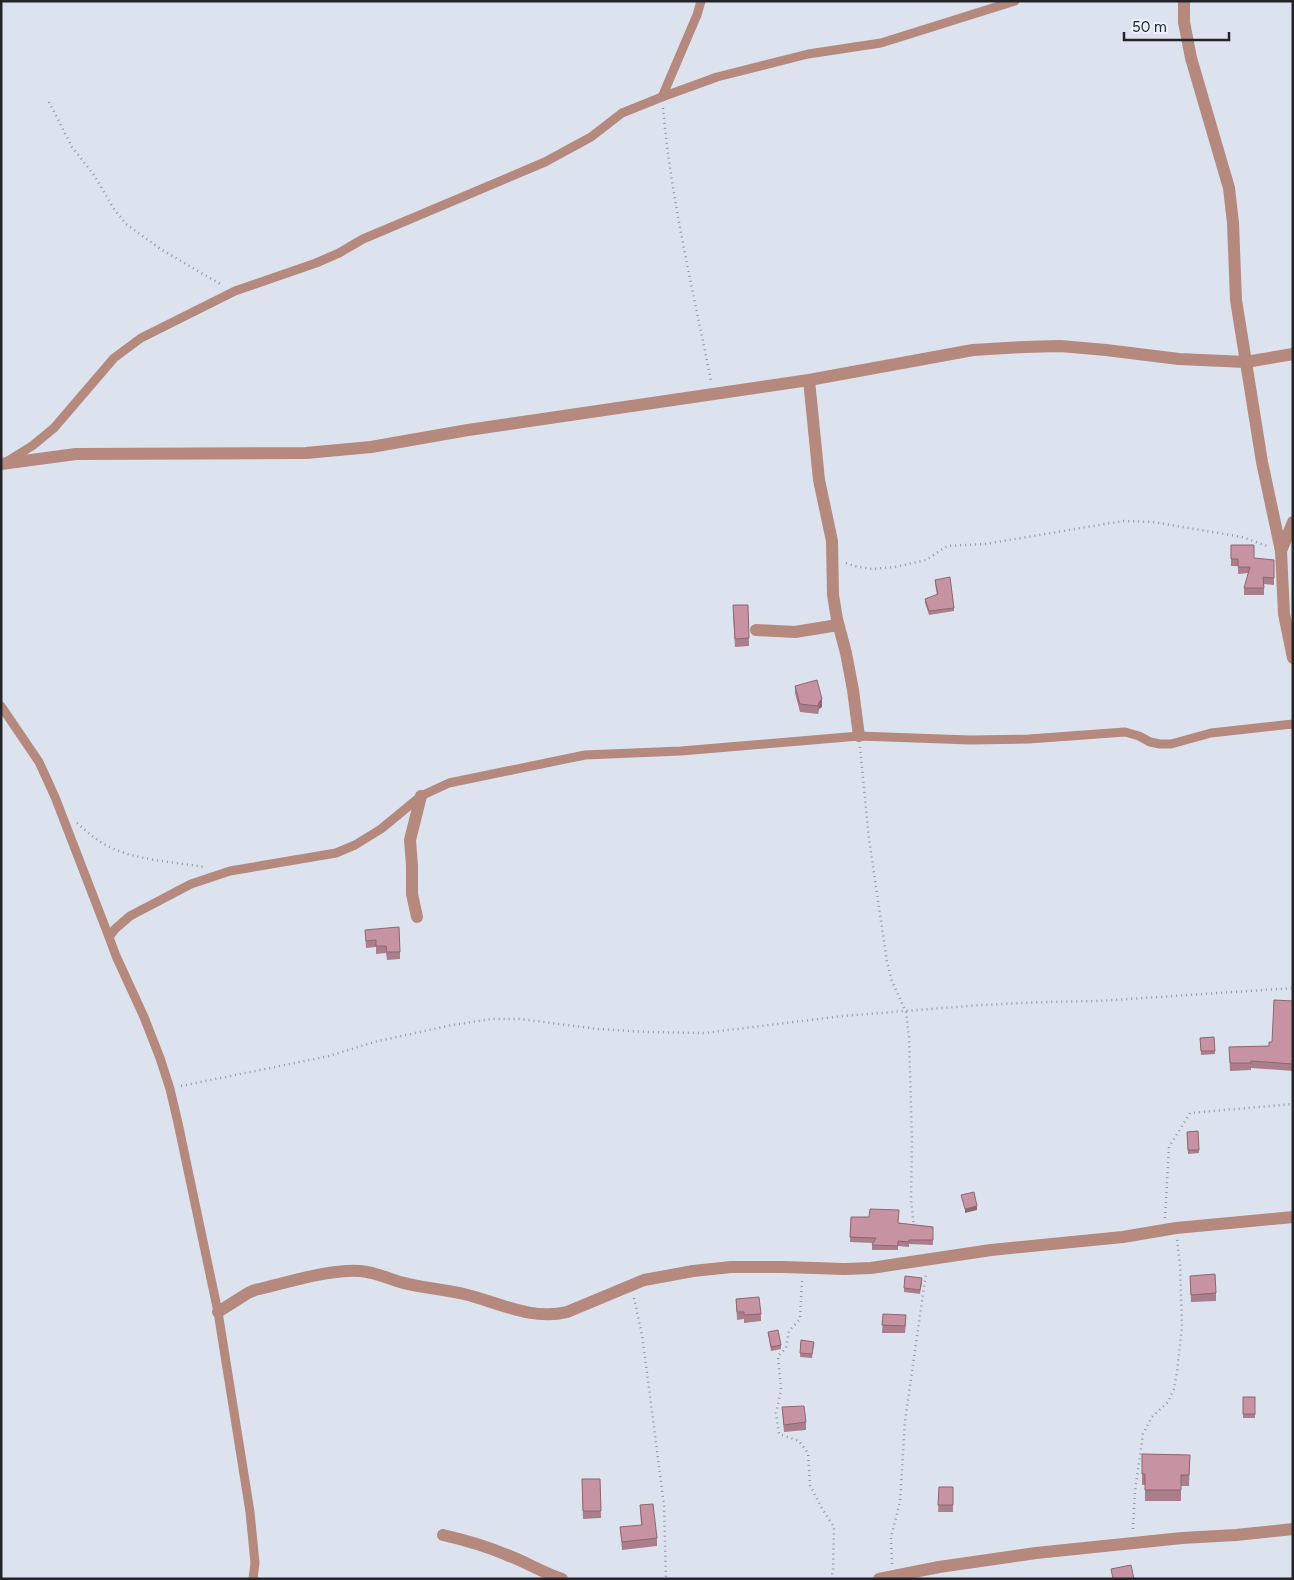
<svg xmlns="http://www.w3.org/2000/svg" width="1294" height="1580" font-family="Figtree,sans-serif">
	<rect width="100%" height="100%" fill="#dce3ee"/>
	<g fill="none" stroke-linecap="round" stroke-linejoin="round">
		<g stroke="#9499a1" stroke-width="2.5" stroke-dasharray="1 4" stroke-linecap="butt">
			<polyline points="49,102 72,147 94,175 114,209 126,224 162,250 222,285"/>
			<path d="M663 108C671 200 693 290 711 381"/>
			<polyline points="846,563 854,566 872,569 895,567 926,560 947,546 985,544 1123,521 1153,522 1242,537 1267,546"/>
			<polyline points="860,747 869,839 887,962 892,981 906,1012 909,1037 912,1141 911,1200 914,1228"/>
			<path d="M77 823C85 830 93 837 102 843 133 861 170 861 204 867"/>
			<polyline points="181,1086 329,1056 374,1042 452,1025 492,1019 520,1019 598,1029 647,1032 704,1033 843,1016 980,1005 1044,1002 1099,1001 1293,988"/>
			<polyline points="1165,1218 1169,1147 1190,1113 1293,1104"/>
			<polyline points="802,1281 800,1319 789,1331 786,1348 778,1356 781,1390 776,1413 779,1434 799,1441 808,1453 810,1485 821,1507 834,1527 833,1571 831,1579"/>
			<polyline points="634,1298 642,1335 649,1388 664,1506 666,1579"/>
			<polyline points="1133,1529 1135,1491 1143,1434 1152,1417 1168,1402 1174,1389 1177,1372 1182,1326 1180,1265 1177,1239"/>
			<polyline points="892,1564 891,1537 900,1502 905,1421 926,1273"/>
		</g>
		<g stroke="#b5897e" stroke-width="9">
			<polyline points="662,97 697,15 701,1"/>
			<polyline points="6,462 32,446 54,428 114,358 141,338 235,291 316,263 339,253 363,239 545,162 591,137 622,113 662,97 717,77 808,54 881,43 1015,1"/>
			<polyline points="1,706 39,762 55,797 109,937"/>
			<polyline points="253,1579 255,1563 250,1512 218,1312 178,1123 170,1089 160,1058 144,1017 116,956 109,937 115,929 130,916 191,884 230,871 336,853 355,845 381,829 421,796 449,783 585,755 681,751 859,736 970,740 1029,739 1125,732 1139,736 1150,742 1160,744 1171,744 1211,733 1293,724"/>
		</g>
		<g stroke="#b5897e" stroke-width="12">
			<polyline points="1184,1 1184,22 1191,58 1229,188 1233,223 1236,300 1262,462 1281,551 1284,614 1293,658"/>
			<polyline points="809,380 819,480 832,541 833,595 837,619 846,653 853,690 859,736"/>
			<polyline points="1,464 76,454 306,453 371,447 468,430 809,380 973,350 1024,347 1060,346 1106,350 1179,359 1246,362 1293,354"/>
			<polyline points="1281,551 1293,522"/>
			<polyline points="756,630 795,632 838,625"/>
			<polyline points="417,917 412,894 412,866 410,840 421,796"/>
			<path d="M218 1312 248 1293 255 1290C286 1283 329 1269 360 1271 374 1272 387 1278 400 1282 421 1288 443 1289 464 1294 498 1302 531 1321 567 1312L644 1280 693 1271 731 1267H783L845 1269 871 1268 991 1250 1123 1237 1176 1228 1293 1217"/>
			<path d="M443 1535C465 1540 486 1546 507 1555 526 1562 543 1573 562 1579"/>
			<polyline points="879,1579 939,1567 1036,1553 1182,1538 1236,1535 1293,1529"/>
		</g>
	</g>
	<g fill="#ab7e8b">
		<polygon points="1231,545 1254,558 1274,560 1274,585 1264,584 1264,595 1244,595 1244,588 1248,573 1238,574 1238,566 1231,566"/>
		<polygon points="935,580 954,608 954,611 929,615 925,603 925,599 937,595 935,584"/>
		<polygon points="733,613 749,638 749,646 735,647"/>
		<polygon points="795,686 822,707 819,709 818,714 800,712 795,693"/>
		<polygon points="365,930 400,952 400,959 387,960 386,953 376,954 376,947 366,948"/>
		<polygon points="1293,1001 1293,1071 1251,1068 1251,1070 1230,1071 1229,1047 1269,1046 1272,1042"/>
		<polygon points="1214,1037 1215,1054 1201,1055 1200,1038"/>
		<polygon points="1198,1131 1199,1153 1188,1154 1187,1132"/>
		<polygon points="851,1217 933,1227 933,1245 909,1244 909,1247 898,1246 898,1250 872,1250 872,1245 873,1243 850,1242"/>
		<polygon points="1190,1276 1216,1293 1216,1301 1191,1302"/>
		<polygon points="922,1282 920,1294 904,1292 904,1288"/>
		<polygon points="736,1299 761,1314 761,1321 744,1323 744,1319 737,1320"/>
		<polygon points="883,1314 906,1322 905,1333 882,1333"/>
		<polygon points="768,1332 781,1345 781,1349 771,1351"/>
		<polygon points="801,1340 814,1342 812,1358 800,1357"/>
		<rect x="1243" y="1397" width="12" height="21"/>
		<polygon points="782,1407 806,1422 806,1430 784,1432"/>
		<polygon points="1142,1454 1190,1455 1189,1486 1181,1486 1181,1501 1145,1501 1145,1485 1142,1485"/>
		<polygon points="582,1479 600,1479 601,1518 583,1519"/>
		<polygon points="939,1487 953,1487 953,1512 938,1512"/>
		<polygon points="640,1505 657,1538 657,1546 622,1550 620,1527 641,1525"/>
	</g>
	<g fill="#8b6771">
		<polygon points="822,699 822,707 819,709 818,714 819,702"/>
		<polygon points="977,1206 977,1210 965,1213 965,1209"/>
	</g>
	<g fill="#c793a2" stroke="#8b6771">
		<polygon points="1231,545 1254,545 1254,558 1274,560 1274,578 1263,577 1264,588 1244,588 1250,567 1238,567 1238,559 1231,559"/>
		<polygon points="950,577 954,608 929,611 925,599 938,594 935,580"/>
		<polygon points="733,605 748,605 749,638 735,639"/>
		<polygon points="817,680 822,699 819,702 818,706 800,704 795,686"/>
		<polygon points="399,927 400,952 387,952 386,946 376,946 376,940 366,941 365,930"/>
		<polygon points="1274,1000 1293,1001 1293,1064 1251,1061 1251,1063 1230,1063 1229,1047 1269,1046 1269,1042 1272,1042"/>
		<polygon points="1214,1037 1215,1051 1201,1051 1200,1038"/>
		<polygon points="1198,1131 1199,1150 1188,1150 1187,1132"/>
		<polygon points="974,1192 977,1206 965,1209 961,1195"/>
		<polygon points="870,1209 899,1210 898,1223 933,1227 933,1240 909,1240 909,1242 898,1241 898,1246 872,1245 876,1238 850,1237 851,1217 869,1217"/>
		<polygon points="1215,1274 1216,1293 1191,1295 1190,1276"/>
		<polygon points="905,1276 922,1278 920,1290 904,1288"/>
		<polygon points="759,1297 761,1314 744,1315 744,1312 737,1312 736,1299"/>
		<polygon points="883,1314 906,1315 905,1326 882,1325"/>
		<polygon points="778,1330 781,1345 771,1347 768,1332"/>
		<polygon points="801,1340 814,1342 812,1354 800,1353"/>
		<rect x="1243" y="1397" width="12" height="17"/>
		<polygon points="804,1406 806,1422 784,1425 782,1407"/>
		<polygon points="1142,1454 1190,1455 1189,1475 1181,1475 1181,1490 1145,1490 1145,1474 1142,1474"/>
		<polygon points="582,1479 600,1479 601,1511 583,1511"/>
		<polygon points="939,1487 953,1487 953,1505 938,1505"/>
		<polygon points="653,1504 657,1538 622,1542 620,1527 642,1525 640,1505"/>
		<polygon points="1131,1565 1134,1579 1113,1579 1111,1569"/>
	</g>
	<rect width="1294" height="1580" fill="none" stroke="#222428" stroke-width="5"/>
	<path d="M1124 32v8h105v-8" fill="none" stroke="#222428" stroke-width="2.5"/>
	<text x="1132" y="32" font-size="15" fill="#222428" stroke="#e9f1fb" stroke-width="4" paint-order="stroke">50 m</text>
</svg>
